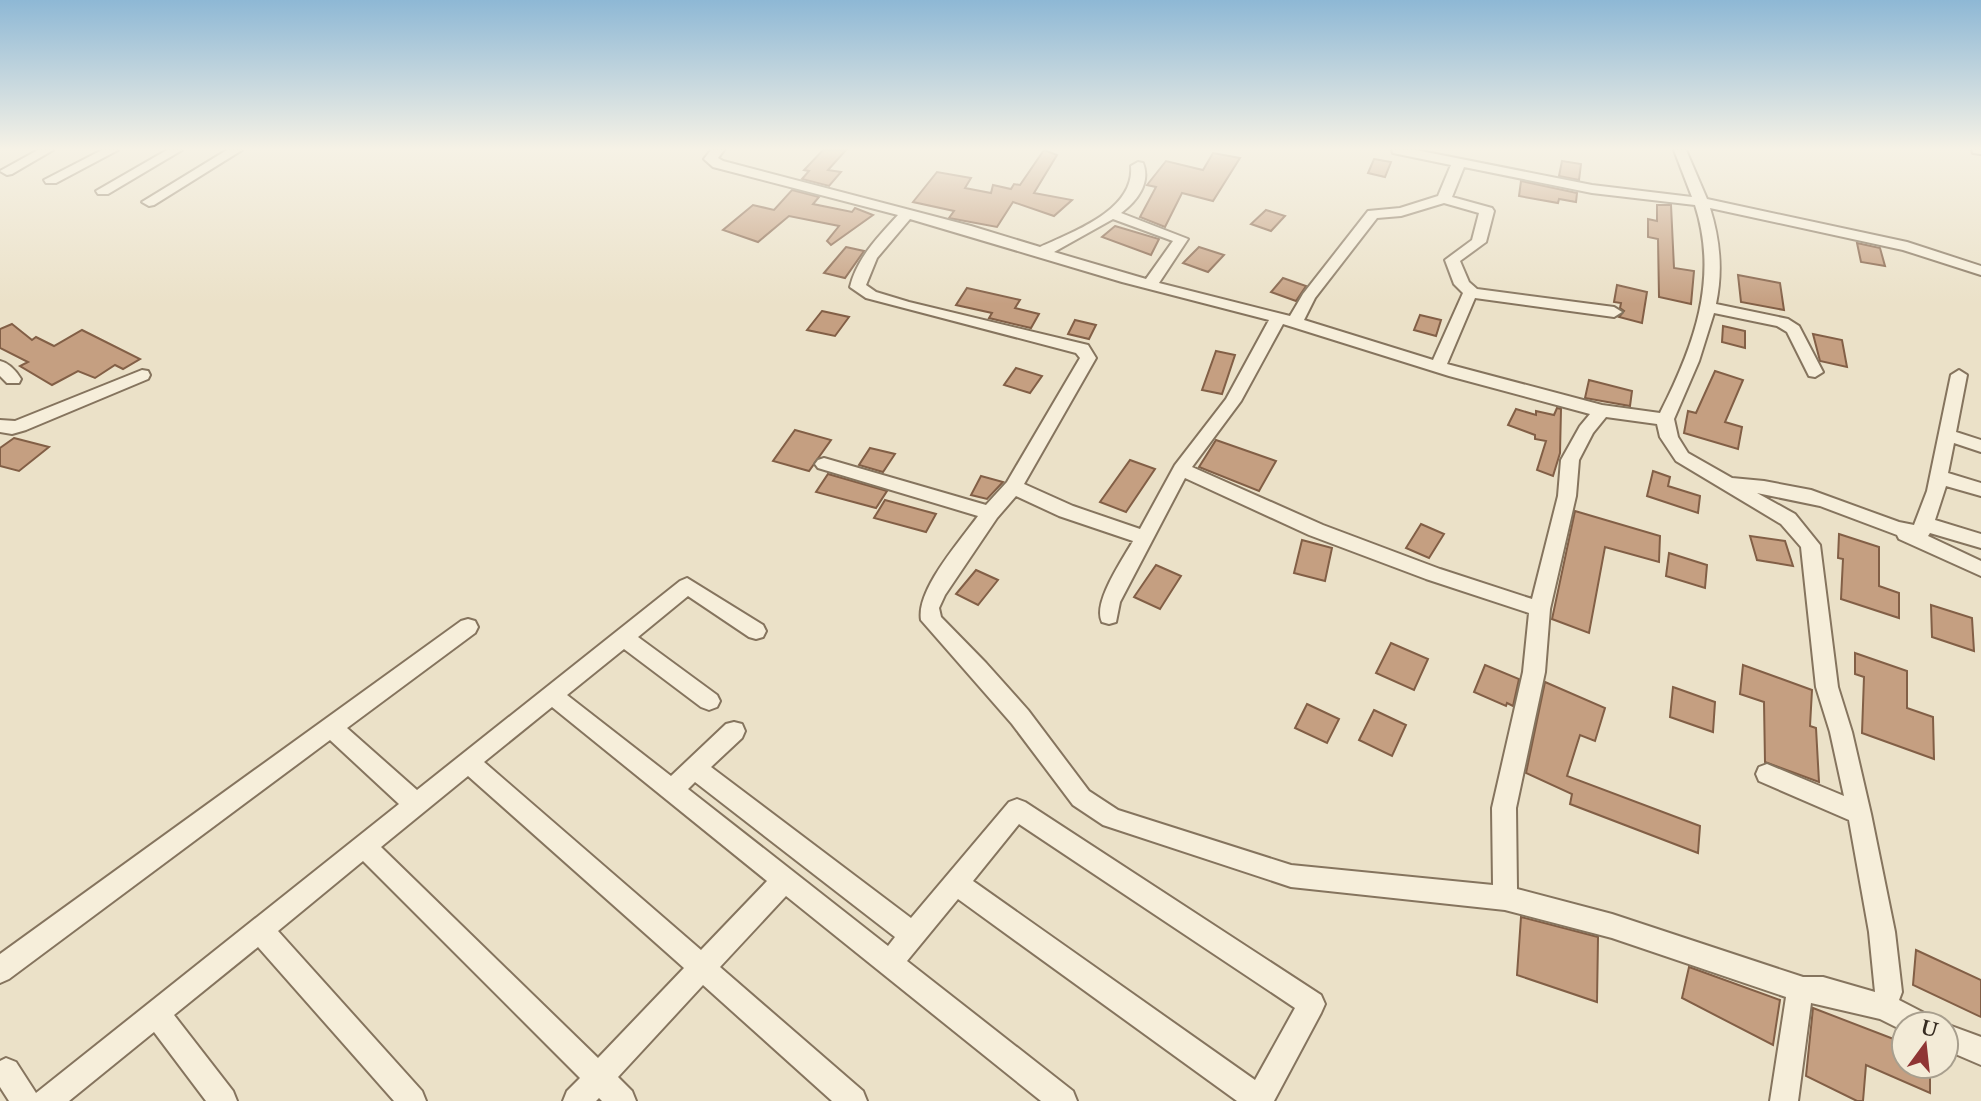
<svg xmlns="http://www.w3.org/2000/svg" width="1981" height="1101" font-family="'Libre Baskerville',serif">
	<rect width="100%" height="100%" fill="#ebe1c8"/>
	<g fill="#c59f81" stroke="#825f46" stroke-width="2">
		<polygon points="823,150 846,150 828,170 841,172 829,186 802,179 809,171 804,170"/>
		<polygon points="1044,150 1057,155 1034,193 1072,200 1054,216 1013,202 997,227 949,218 954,211 913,202 937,172 971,178 965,188 991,193 993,185 1011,189 1014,184 1020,185"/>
		<polygon points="1213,153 1240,158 1213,201 1182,193 1165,227 1140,217 1156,187 1147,185 1166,161 1203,170"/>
		<polygon points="1374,159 1391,162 1385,177 1368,173"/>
		<polygon points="1562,161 1581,164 1579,180 1559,176"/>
		<polygon points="1521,181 1577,193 1576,202 1559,199 1558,203 1519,196"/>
		<polygon points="792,190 819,197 813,204 852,212 855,208 873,215 831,245 827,241 839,226 789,216 758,242 723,230 753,205 774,210"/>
		<polygon points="1657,205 1671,205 1674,268 1694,271 1691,304 1659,297 1658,239 1648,237 1648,219 1657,221"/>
		<polygon points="1266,210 1285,216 1271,231 1251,224"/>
		<polygon points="1115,226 1159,239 1151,255 1102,237"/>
		<polygon points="1857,243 1880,248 1885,266 1861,262"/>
		<polygon points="846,247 864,251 845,278 824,273"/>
		<polygon points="1199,247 1224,255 1208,272 1183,263"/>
		<polygon points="1738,275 1780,283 1784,310 1741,302"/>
		<polygon points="1283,278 1306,286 1296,301 1271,292"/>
		<polygon points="1617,285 1647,292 1642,323 1619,317 1624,311 1620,308 1621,303 1614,302"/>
		<polygon points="967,288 1020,300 1015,308 1039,314 1031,328 989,318 992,313 956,305"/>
		<polygon points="822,311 849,317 835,336 807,330"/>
		<polygon points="1420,315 1441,320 1436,336 1414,330"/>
		<polygon points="1075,320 1096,325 1089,339 1068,334"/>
		<polygon points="12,324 32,340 36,337 54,346 82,330 140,359 123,369 115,365 95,378 78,371 52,385 20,366 28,362 0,348 0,329"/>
		<polygon points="1723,326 1745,331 1745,348 1722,342"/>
		<polygon points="1813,334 1842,340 1847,367 1820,361"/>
		<polygon points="1216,351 1235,355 1222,394 1202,390"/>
		<polygon points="1016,368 1042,376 1030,393 1004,385"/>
		<polygon points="1715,371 1743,380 1725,422 1742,427 1738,449 1684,433 1688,411 1696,413"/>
		<polygon points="1589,380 1632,391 1630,406 1585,398"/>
		<polygon points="1557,408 1561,409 1560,453 1553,476 1537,470 1546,441 1535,439 1535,435 1508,425 1516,409 1536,415 1536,411 1554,415"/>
		<polygon points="795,430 831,440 809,471 773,461"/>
		<polygon points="14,438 49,447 19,471 0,466 0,448"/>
		<polygon points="1216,440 1276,461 1259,491 1199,467"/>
		<polygon points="870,448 895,454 883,472 859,465"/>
		<polygon points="1130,460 1155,469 1126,512 1100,502"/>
		<polygon points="1653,471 1670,477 1668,486 1700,496 1698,513 1647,496"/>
		<polygon points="828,474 887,491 876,508 816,492"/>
		<polygon points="981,476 1003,482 987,499 971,495"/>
		<polygon points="885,500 936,514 926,532 874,518"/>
		<polygon points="1575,511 1660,536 1659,562 1605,547 1589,633 1552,619"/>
		<polygon points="1421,524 1444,534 1429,558 1406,548"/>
		<polygon points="1839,534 1879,547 1879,586 1899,593 1899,618 1841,599 1843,559 1838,558"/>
		<polygon points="1750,536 1785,541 1793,566 1757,560"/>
		<polygon points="1302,540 1332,548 1325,581 1294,573"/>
		<polygon points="1669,553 1707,565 1705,588 1666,576"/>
		<polygon points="1156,565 1181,576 1160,609 1134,597"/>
		<polygon points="976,570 998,580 978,605 956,594"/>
		<polygon points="1931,605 1972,618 1974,651 1932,637"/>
		<polygon points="1391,643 1428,659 1414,690 1376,673"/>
		<polygon points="1855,653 1907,671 1907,708 1933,717 1934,759 1862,733 1864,677 1855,674"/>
		<polygon points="1485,665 1519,679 1513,706 1507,703 1506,706 1474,692"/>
		<polygon points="1743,665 1812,690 1810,726 1816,728 1819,782 1765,762 1764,702 1740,694"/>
		<polygon points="1545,682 1605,708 1595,741 1580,735 1567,776 1700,826 1698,853 1570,804 1572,794 1526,773"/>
		<polygon points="1673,687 1715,702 1713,732 1670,717"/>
		<polygon points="1307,704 1339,719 1327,743 1295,728"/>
		<polygon points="1374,710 1406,725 1392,756 1359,740"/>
		<polygon points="1521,917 1598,937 1597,1002 1517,975"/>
		<polygon points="1916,950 1981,980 1981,1017 1913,985"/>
		<polygon points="1689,967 1780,1000 1773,1045 1682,998"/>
		<polygon points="1813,1008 1904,1043 1904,1066 1930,1066 1930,1093 1866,1065 1863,1101 1857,1101 1806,1076"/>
	</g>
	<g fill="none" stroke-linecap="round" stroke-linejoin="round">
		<defs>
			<g id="minor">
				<polygon points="38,150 53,150 12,174 7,175 0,171"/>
				<polygon points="102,150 118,150 56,183 46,183 44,180"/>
				<polygon points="167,150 182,150 108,194 98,194 96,191"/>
				<polygon points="227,150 242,150 154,205 149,206 142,202"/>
				<path d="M711 150H724L718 158 723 161 971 226 1040 247C1073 232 1135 210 1131 166L1138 162 1143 163C1151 183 1137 201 1121 213L1188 239 1159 283 1290 316 1303 294 1368 211 1400 208 1438 196 1451 165 1393 153 1392 150H1416L1592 185 1692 197 1674 150H1686L1707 199 1907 242 1981 266V275L1903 250 1710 208C1720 240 1723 270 1716 304L1788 319 1799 326 1823 372 1815 377 1809 376 1787 332 1777 326 1714 313 1699 361 1674 419 1678 437 1688 453 1732 478 1764 481 1811 490 1899 522 1914 525 1927 491 1951 375 1959 370 1967 375 1956 432 1981 440V452L1954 443 1948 473 1981 483V496L1946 486 1935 520 1981 534V548L1930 533 1928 536 1981 561V576L1899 539 1897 535 1820 506 1757 493 1795 514 1820 545 1838 687 1852 732 1871 814 1895 932 1902 992 1899 1000 1928 1015 1932 1024H1904V1031L1880 1019 1811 1003 1798 1101H1770L1786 997 1612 938 1505 910 1291 887 1103 825 1073 805 1012 724 921 620C916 590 960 541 978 516L818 468 815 464 818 460 824 458 986 505 1007 482 1080 358 1076 353 866 298 850 287C857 258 878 237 898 215L713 167 704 159ZM1464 167 1592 193 1695 205C1719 279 1694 346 1660 413L1602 405 1447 364 1475 298 1614 317 1622 312 1614 307 1477 289 1469 282 1460 261 1486 242 1494 211 1492 208 1452 197ZM1444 203 1479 213 1472 240 1445 260 1454 284 1463 293 1433 360 1304 320 1315 298 1377 218 1401 216ZM910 219 1122 282 1269 320 1226 399 1175 465 1140 529 1073 506 1024 484 1096 358 1088 345 909 302 876 292 866 285 877 258ZM1113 219 1173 241 1146 279 1054 252ZM1283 324 1449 376 1590 414 1580 426 1561 460 1558 496 1532 599 1440 569 1323 525 1192 467 1241 401ZM1606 417 1657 424 1660 437 1676 461 1781 524 1801 547 1816 687 1830 732 1844 796 1767 764 1759 767 1756 774 1759 781 1849 820 1869 932 1875 992 1823 977H1803L1612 914 1517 889 1516 808 1545 672 1550 609 1576 496 1579 460 1593 433ZM1185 478 1309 535 1426 579 1529 613 1523 672 1492 808 1493 885 1291 865 1118 810 1089 791 1028 710 986 663 941 617 939 608 945 595 997 518 1016 496 1059 516 1133 541C1123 559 1092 603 1102 622L1109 624 1116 622 1120 602Z"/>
				<polygon points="1972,150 1981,150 1981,154 1973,153"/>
				<path d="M0 361C9 363 16 371 21 379L19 383H7L0 376Z"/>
				<polygon points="142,370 148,371 150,375 148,379 26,430 12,434 0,432 0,420 15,421"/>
				<path d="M687 578 763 625 766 631 763 637 756 639 749 637 688 596 638 637 717 695 720 701 717 707 709 710 701 707 624 649 567 695 671 776 726 724 734 722 742 724 745 731 742 738 711 767 911 918 1009 802 1017 799 1025 802 1321 995 1325 1004 1321 1013 1274 1101H1237L958 899 907 961 1073 1091 1077 1101H1041L786 896 720 967 863 1091 867 1101H832L703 985 618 1077 632 1091 636 1101H602L599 1098 596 1101H563L567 1091 580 1078 363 861 278 931 422 1091 426 1101H394L258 947 174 1015 233 1091 237 1101H206L154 1032 69 1101H9L0 1087V1061L6 1058 16 1062 36 1093 399 804 330 740 9 979 0 983V954L461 621 468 619 475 621 478 627 475 633 347 728 417 790 680 581ZM552 707 767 881 701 950 484 762ZM468 776 684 968 598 1058 381 847ZM695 782 895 937 888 946 688 789ZM1019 824 1295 1008 1255 1080 973 881Z"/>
				<polygon points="1946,1024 1981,1037 1981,1065 1946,1050"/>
			</g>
		</defs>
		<use href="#minor" stroke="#85745e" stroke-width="4"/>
		<use href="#minor" fill="#f6eeda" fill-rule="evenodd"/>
	</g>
	<linearGradient id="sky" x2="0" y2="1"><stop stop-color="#8eb8d5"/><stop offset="0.49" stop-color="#f6f2e6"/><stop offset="1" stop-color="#f6f2e6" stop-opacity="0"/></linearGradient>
	<rect width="1981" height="304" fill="url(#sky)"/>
	<g transform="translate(1925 1045) rotate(15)"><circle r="33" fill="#f3ebd7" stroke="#a89f8e" stroke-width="2"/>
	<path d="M0-5L12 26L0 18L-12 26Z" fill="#8f3534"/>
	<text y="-10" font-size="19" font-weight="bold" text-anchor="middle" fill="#372c21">U</text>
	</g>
</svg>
